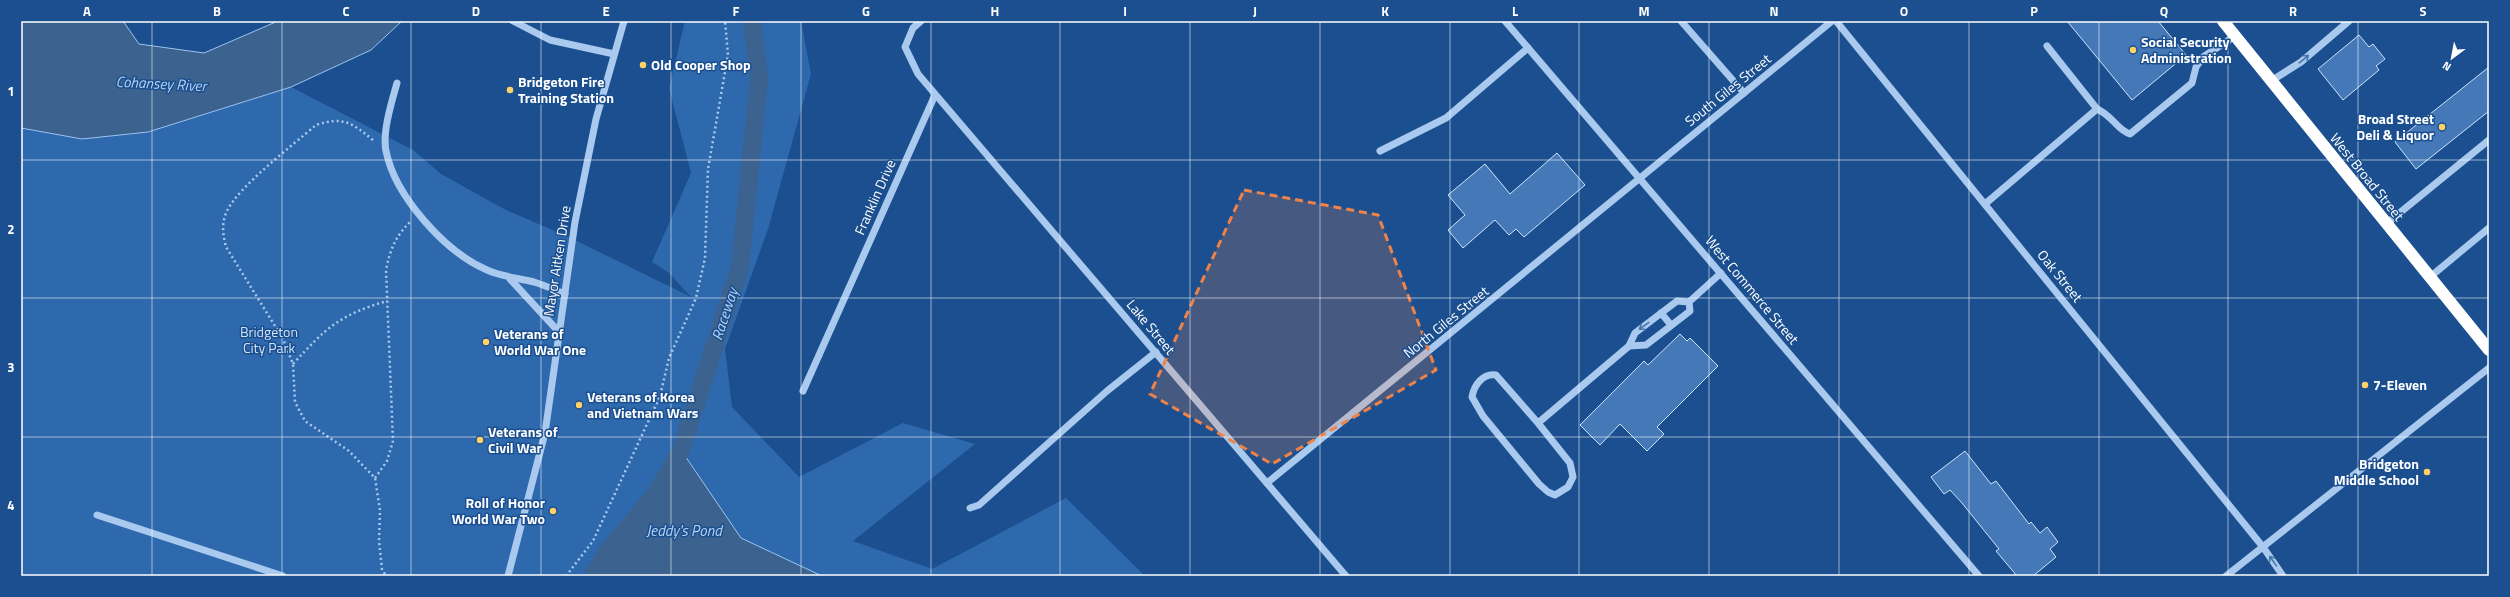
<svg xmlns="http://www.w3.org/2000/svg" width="2510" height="597" font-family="'Titillium Web',sans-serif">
	<rect width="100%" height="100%" fill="#1b4f8f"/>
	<polygon fill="#2e69ad" points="685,21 801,21 811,74 768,229 725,349 732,407 799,477 903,423 975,444 853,541 932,569 1066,498 1145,576 21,576 21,128 82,139 148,132 291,87 413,150 441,174 506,210 573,239 691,297 668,272 652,262 691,173 669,88"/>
	<g fill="#3c6290" stroke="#9cc4f0">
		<polygon points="21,21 123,21 139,44 204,53 278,21 402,21 371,50 291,87 148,132 82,139 21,128"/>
		<polygon points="681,450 741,538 822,576 593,576 608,550 655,495"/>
	</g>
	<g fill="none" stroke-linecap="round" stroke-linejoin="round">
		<polyline stroke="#3c6290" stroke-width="18" points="593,576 608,550 655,495 681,450 740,267 759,78 752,21"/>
	</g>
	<g fill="#4478b7" stroke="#cfe3fa">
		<polygon points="2067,21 2158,21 2186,55 2132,100"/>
		<polygon points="2359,35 2369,47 2373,44 2385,59 2376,66 2379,70 2343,100 2318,69"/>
		<polygon points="2489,67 2489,111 2416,169 2395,142"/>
		<polygon points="1557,153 1585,185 1524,237 1516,229 1509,235 1495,220 1463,248 1448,230 1465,215 1448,195 1485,164 1510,194"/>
		<polygon points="1680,334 1687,341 1690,338 1718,366 1657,427 1664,434 1647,451 1620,424 1600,445 1580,425 1644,361 1648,365"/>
		<polygon points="1965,451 1991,484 1996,481 2029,524 2031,522 2040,533 2047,527 2058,542 2050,549 2056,557 2033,576 2017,576 1996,551 1999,549 1962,503 1950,490 1944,494 1931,477"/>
	</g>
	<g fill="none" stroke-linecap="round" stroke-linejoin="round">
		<g stroke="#a9c9ee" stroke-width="2.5" stroke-dasharray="2 3" stroke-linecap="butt">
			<path d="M373 140C352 123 344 116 316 125 293 145 239 186 227 211 221 223 223 235 226 247L283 339 293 364 295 402 305 421 349 451 375 478 380 510 379 541 382 569 386 576"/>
			<path d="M293 364C326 328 339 315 387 301"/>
			<path d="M375 478 387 461 393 441 386 270C390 250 395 237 410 222"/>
			<polyline points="566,576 593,541 660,396 669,358 696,298 705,258 708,169 728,55 725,21"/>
		</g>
		<g stroke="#a9c9ee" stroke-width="7">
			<polyline points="513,21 550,40 614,54"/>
			<polyline points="921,21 913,28 905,47 918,74 1346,576"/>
			<polyline points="1505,21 1979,576"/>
			<polyline points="1681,21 1744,93"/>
			<polyline points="1836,21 2263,547 2283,576"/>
			<polyline points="2047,46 2097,109"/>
			<polyline points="2271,81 2301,62 2349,21"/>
			<path d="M397 83C392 101 382 132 386 151 395 196 445 252 487 270 503 277 518 278 534 282 544 285 555 290 565 294"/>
			<polyline points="1380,151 1446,118 1528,48"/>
			<path d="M1985 204 2097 109C2113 116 2117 130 2130 134L2192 83 2196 67 2203 57 2235 36"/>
			<polyline points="2386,224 2489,140"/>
			<polyline points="2430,277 2489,228"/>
			<polyline points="510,279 559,332"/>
			<polyline points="1689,302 1690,311 1646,345 1629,346 1635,333 1677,301 1689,302 1721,273"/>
			<polyline points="1661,313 1671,325"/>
			<polyline points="803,391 935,95"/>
			<path d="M1538 423 1570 463 1573 477 1568 487 1555 495 1548 492 1539 484 1483 416 1472 397C1474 385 1483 373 1496 375L1538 423 1629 346"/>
			<polyline points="1267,483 1832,21"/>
			<polyline points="970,508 979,505 1107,391 1156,352"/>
			<polyline points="97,515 283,576"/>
			<polyline points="508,576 545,433 575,222 596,119 624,21"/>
			<polyline points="2226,576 2489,368"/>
		</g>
		<polyline stroke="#fff" stroke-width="12" points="2223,21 2489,350"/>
	</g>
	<defs><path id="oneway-shaft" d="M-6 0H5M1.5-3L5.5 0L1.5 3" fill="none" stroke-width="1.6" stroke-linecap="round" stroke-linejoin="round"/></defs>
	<g stroke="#4674ac">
		<use href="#oneway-shaft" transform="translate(2304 59) rotate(-39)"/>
		<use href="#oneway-shaft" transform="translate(1644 326) rotate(144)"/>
		<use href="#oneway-shaft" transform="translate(2273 561) rotate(-125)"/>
	</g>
	<path fill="#ee8249" fill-opacity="0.2" stroke="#ee8249" stroke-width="3" stroke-dasharray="8 5" stroke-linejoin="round" d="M1244 190 1378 215 1436 370 1272 464 1150 394Z"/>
	<path fill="none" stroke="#fff" stroke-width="1" stroke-opacity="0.55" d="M152 21V576M282 21V576M411 21V576M541 21V576M671 21V576M801 21V576M931 21V576M1060 21V576M1190 21V576M1320 21V576M1450 21V576M1579 21V576M1709 21V576M1839 21V576M1969 21V576M2099 21V576M2228 21V576M2358 21V576M21 160H2489M21 298H2489M21 437H2489"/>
	<g fill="#ffd166" stroke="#1b4f8f" stroke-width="1.5">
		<circle cx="2133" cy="50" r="4"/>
		<circle cx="643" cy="65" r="4"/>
		<circle cx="510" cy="90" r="4"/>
		<circle cx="2442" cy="127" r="4"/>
		<circle cx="486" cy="342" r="4"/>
		<circle cx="2365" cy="385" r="4"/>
		<circle cx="579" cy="405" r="4"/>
		<circle cx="480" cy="440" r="4"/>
		<circle cx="2427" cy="472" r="4"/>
		<circle cx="553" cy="511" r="4"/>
	</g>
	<g text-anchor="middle" stroke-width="3" stroke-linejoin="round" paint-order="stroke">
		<g font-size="14" font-weight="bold" fill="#fff" stroke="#1b4f8f" text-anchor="start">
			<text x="2141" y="47">Social Security<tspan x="2141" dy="16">Administration</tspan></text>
			<text x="651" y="70">Old Cooper Shop</text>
			<text x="518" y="87">Bridgeton Fire<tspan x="518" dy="16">Training Station</tspan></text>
			<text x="2434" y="124" text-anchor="end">Broad Street<tspan x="2434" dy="16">Deli &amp; Liquor</tspan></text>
			<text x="494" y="339">Veterans of<tspan x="494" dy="16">World War One</tspan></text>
			<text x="2373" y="390">7-Eleven</text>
			<text x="587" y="402">Veterans of Korea<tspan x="587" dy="16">and Vietnam Wars</tspan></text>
			<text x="488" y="437">Veterans of<tspan x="488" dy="16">Civil War</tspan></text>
			<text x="2419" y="469" text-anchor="end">Bridgeton<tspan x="2419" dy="16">Middle School</tspan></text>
			<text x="545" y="508" text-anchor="end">Roll of Honor<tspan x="545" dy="16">World War Two</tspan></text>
		</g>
		<g font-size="14" fill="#fff" stroke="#1b4f8f">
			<text transform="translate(1728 90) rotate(-39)" y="5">South Giles Street</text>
			<text transform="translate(2367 177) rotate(51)" y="5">West Broad Street</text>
			<text transform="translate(875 197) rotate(-66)" y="5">Franklin Drive</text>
			<text transform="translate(557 261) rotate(-81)" y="5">Mayor Aitken Drive</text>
			<text transform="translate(2060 276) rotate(51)" y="5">Oak Street</text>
			<text transform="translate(1752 290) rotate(50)" y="5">West Commerce Street</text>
			<text transform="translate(1446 322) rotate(-39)" y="5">North Giles Street</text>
			<text transform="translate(1151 327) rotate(50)" y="5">Lake Street</text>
		</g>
		<g font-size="14" fill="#cfe3fa" stroke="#1b4f8f">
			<text x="269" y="337">Bridgeton<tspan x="269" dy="16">City Park</tspan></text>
		</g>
		<g font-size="15" font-style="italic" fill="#b5d3f5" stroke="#1b4f8f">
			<text transform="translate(161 84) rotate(3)" y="5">Cohansey River</text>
			<text transform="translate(725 314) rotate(-72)" y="5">Raceway</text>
			<text x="684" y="536">Jeddy's Pond</text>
		</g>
	</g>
	<rect width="2510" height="597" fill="none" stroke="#1b4f8f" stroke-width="44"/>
	<g transform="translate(2452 58) rotate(212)" stroke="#1b4f8f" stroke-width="3" paint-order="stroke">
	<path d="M0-3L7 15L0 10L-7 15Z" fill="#ffffff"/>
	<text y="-6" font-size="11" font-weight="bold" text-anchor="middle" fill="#ffffff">N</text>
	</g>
	<rect x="22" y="22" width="2466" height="553" fill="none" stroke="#fff" stroke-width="1.5"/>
	<g font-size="13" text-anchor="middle" font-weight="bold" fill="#fff">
		<text x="87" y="16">A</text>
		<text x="217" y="16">B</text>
		<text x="346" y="16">C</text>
		<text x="476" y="16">D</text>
		<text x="606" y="16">E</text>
		<text x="736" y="16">F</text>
		<text x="866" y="16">G</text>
		<text x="995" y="16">H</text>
		<text x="1125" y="16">I</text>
		<text x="1255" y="16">J</text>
		<text x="1385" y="16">K</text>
		<text x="1515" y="16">L</text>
		<text x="1644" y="16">M</text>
		<text x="1774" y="16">N</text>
		<text x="1904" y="16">O</text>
		<text x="2034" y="16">P</text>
		<text x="2164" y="16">Q</text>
		<text x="2293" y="16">R</text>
		<text x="2423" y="16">S</text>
		<text x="11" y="96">1</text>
		<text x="11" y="234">2</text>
		<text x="11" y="372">3</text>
		<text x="11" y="510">4</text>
	</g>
</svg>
